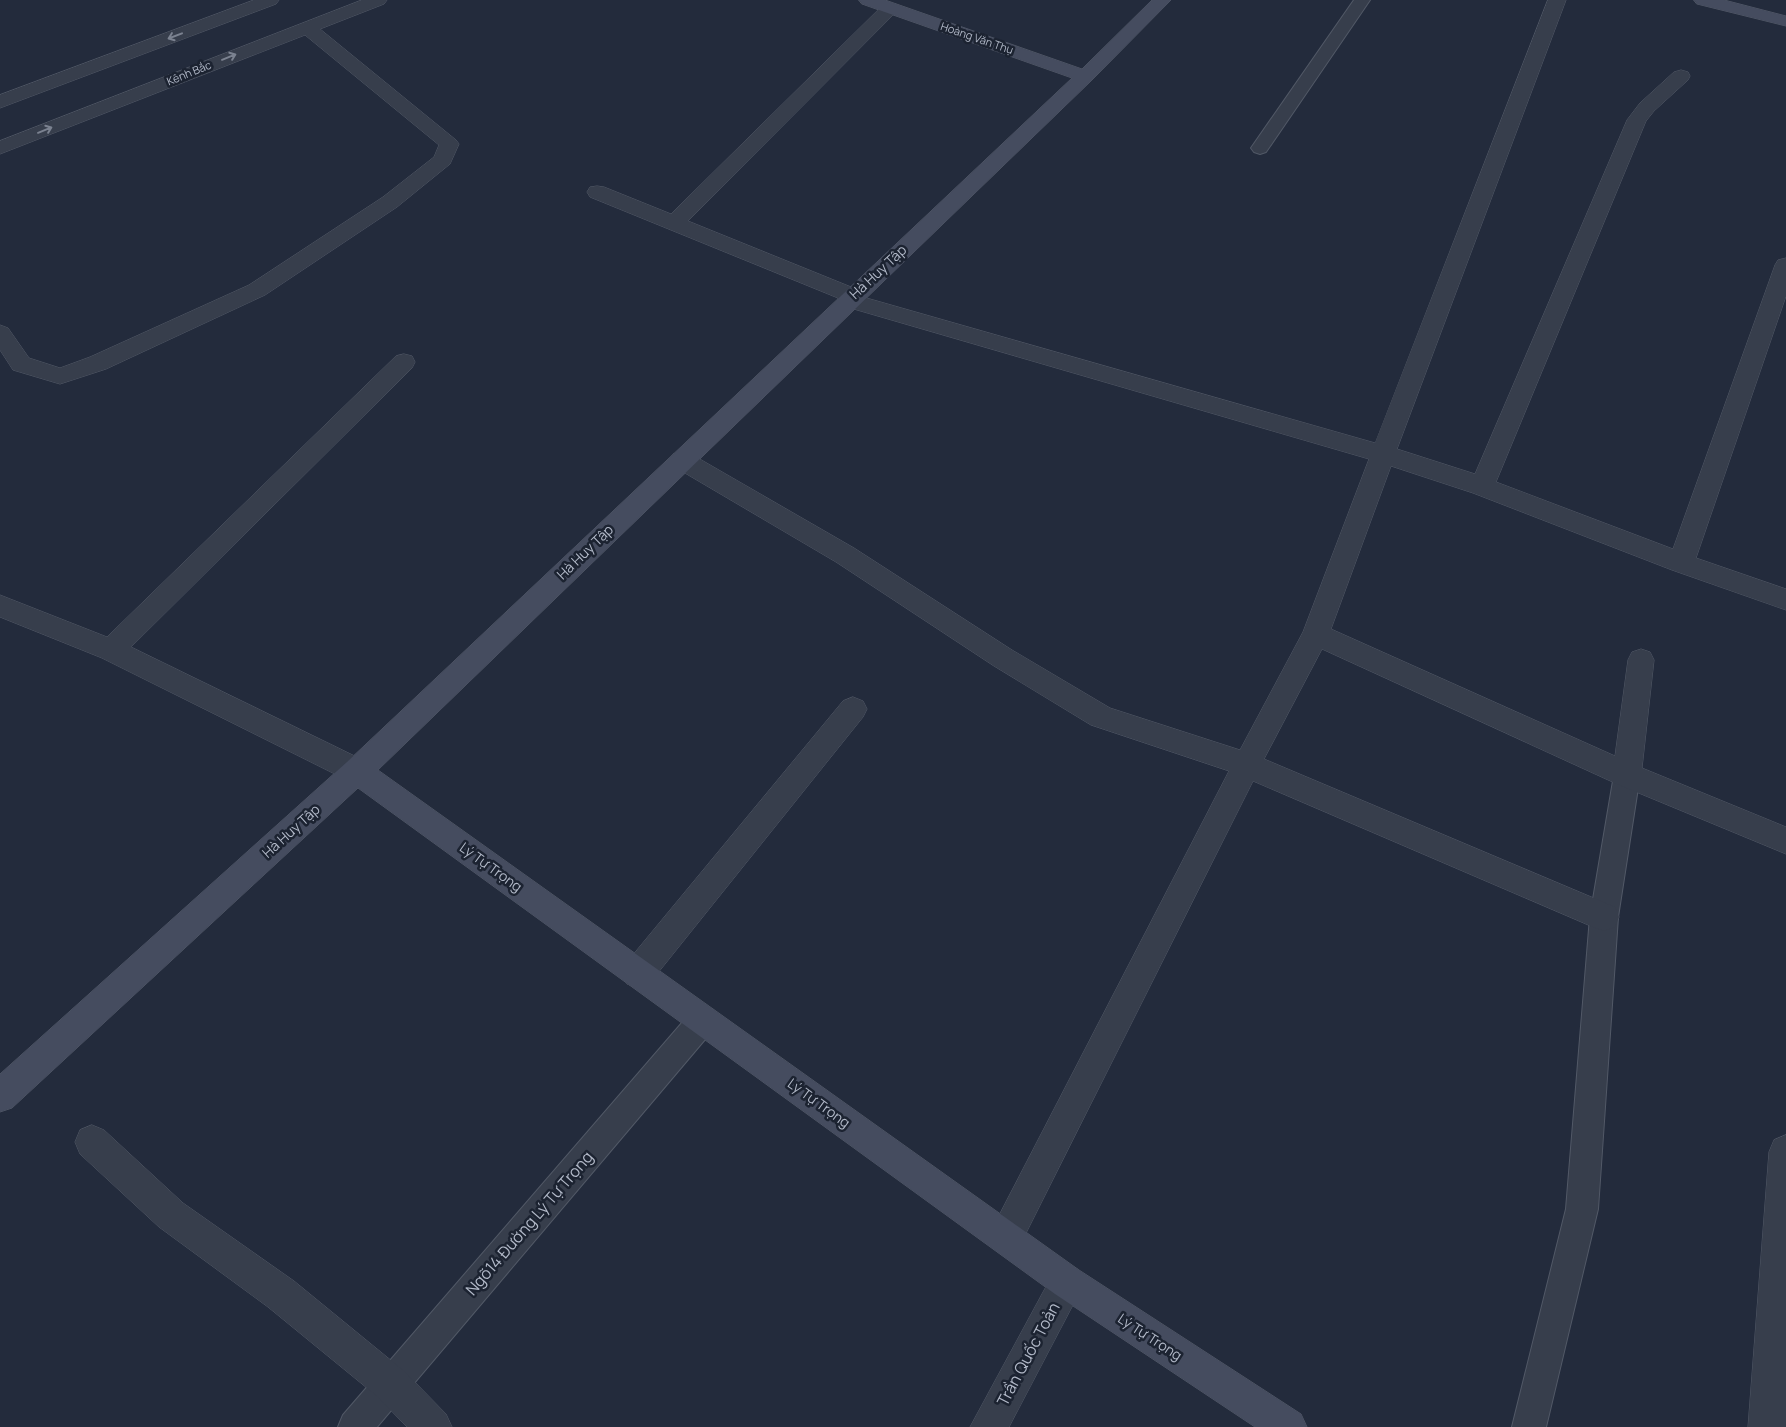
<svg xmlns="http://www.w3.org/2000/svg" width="1786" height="1427" font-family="Manrope,sans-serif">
	<rect width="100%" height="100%" fill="#232b3c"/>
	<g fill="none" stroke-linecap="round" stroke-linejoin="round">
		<defs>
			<g id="lane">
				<polygon points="1354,0 1370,0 1266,152 1260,154 1254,152 1251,148"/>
				<polygon points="1627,764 1636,767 1640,775 1618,917 1598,1209 1546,1427 1512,1427 1566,1209 1590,917 1614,775 1618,767"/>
				<polygon points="703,1006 713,1010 717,1020 713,1030 377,1427 338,1427 343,1415 693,1010"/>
			</g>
			<g id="street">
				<polygon points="254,0 279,0 276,4 0,108 0,95"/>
				<polygon points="362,0 387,0 384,4 320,29 456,140 459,144 450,164 397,207 265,295 106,369 60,384 13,370 0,350 0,325 8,328 29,358 60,368 90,357 249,285 383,197 434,157 439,145 305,35 0,154 0,141"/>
				<polygon points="1548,0 1566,0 1397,449 1475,474 1627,120 1640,103 1674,72 1681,70 1688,72 1690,76 1688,80 1654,111 1646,121 1496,482 1673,549 1775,265 1778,260 1786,258 1786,296 1696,558 1786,589 1786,610 1672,570 1473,493 1391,466 1331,629 1615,756 1628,660 1632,652 1641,649 1650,652 1654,660 1642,768 1786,827 1786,854 1617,784 1322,649 1264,759 1615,907 1619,917 1615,927 1604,931 1593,927 1253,781 1018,1249 1006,1254 994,1249 989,1237 994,1225 1229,771 1091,725 994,666 836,562 673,466 670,460 673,454 682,451 691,454 854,548 1012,650 1110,708 1240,750 1303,632 1369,459 840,305 838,298 590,197 587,192 590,187 597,186 604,187 671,214 884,4 890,3 896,4 899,8 896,12 688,221 861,291 863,297 1375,443"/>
				<polygon points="404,354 412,356 415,362 412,368 131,647 367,762 371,771 367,780 357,783 347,780 102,658 0,617 0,595 107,637 396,356"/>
				<polygon points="853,697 863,701 867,709 863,717 649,984 638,988 627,984 622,973 627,962 843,701"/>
				<polygon points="92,1125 104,1130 183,1203 294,1281 404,1371 446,1414 452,1427 407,1427 378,1397 268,1307 159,1227 80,1154 75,1142 80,1130"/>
				<polygon points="1786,1135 1786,1427 1748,1427 1769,1152 1774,1140"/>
				<polygon points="1067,1264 1079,1270 1085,1282 1009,1427 970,1427 1055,1270"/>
			</g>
			<g id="secondary">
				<polygon points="859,0 885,0 1082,69 1152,0 1171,0 1092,80 378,770 1079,1270 1301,1414 1307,1427 1255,1427 1055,1294 358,788 12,1108 0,1112 0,1074 347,762 1072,78 862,4"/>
				<polygon points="1694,0 1724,0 1786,16 1786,26 1697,4"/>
			</g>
		</defs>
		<use href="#lane" stroke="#525967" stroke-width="2"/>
		<use href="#street" stroke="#525967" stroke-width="1"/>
		<use href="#secondary" stroke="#525967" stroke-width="1"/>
		<use href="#lane" fill="#373e4c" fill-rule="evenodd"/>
		<use href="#street" fill="#373e4c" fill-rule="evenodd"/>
		<use href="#secondary" fill="#454c5f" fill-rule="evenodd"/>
	</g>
	<defs><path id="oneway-shaft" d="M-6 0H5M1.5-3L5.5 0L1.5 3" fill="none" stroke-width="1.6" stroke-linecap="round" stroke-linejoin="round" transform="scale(1.25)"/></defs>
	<g stroke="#7b8290">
		<use href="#oneway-shaft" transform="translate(175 36) rotate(159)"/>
		<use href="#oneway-shaft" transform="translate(229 57) rotate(-22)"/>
		<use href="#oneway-shaft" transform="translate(45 130) rotate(-22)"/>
	</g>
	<g text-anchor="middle" stroke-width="5" stroke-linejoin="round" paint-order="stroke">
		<g font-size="11" fill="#b2b9c8" stroke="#1c2331">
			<text transform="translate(977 38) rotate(19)" y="4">Hoàng Văn Thụ</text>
			<text transform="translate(189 73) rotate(-22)" y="4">Kênh Bắc</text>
		</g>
		<g font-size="14" fill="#b2b9c8" stroke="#1c2331">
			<text transform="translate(878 272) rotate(-43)" y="5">Hà Huy Tập</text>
			<text transform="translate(585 552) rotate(-44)" y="5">Hà Huy Tập</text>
			<text transform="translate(291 831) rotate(-42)" y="5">Hà Huy Tập</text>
			<text transform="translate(491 867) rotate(36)" y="5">Lý Tự Trọng</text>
			<text transform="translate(819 1103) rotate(36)" y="5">Lý Tự Trọng</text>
			<text transform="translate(1150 1337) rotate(33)" y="5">Lý Tự Trọng</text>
		</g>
		<g font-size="16" fill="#b2b9c8" stroke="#1c2331">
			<text transform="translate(529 1223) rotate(-49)" y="6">Ngõ14 Đường Lý Tự Trọng</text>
			<text transform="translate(1028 1354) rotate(-62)" y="6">Trần Quốc Toản</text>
		</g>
	</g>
</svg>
